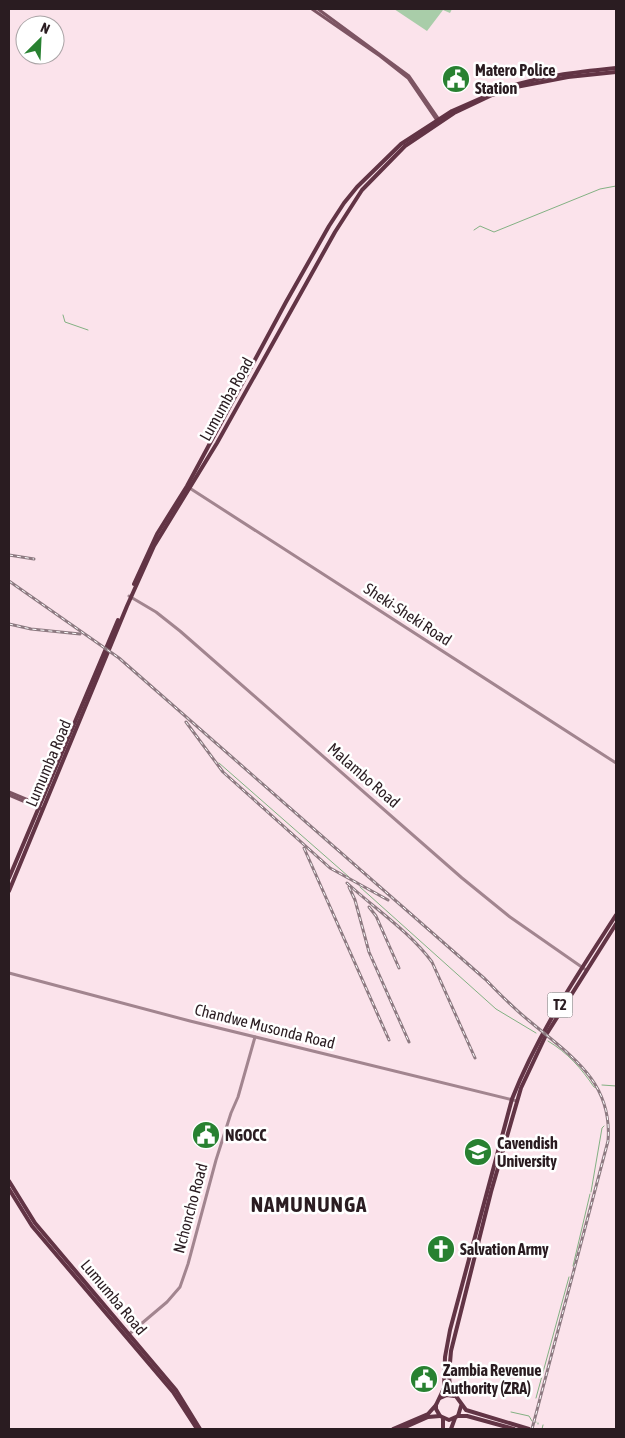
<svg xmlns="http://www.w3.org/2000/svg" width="625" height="1438" font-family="'Asap Condensed',sans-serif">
	<rect width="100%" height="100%" fill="#fbe3eb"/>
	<polygon fill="#a9cda9" points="394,9 452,9 450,13 443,10 427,31"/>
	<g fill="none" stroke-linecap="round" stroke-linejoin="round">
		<g stroke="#83b183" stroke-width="1">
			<polyline points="474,230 480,226 494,232 600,189 616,186"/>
			<polyline points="63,315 65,322 88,330"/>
			<polyline points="219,763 349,877"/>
			<polyline points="360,887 496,1009 536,1033"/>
			<path d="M548 1041C568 1053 581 1068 594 1087L597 1088"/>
			<polyline points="602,1085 616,1086"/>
			<polyline points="591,1192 602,1128 604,1126"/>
			<polyline points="573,1266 590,1194"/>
			<polyline points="536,1398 569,1277"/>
			<polyline points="511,1412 529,1416 532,1421"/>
			<polyline points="534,1422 536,1422"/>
			<polyline points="538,1423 538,1424"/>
			<polyline points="542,1429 543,1425"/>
		</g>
		<g stroke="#a2858f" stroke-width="3">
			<polyline points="188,487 616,763"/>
			<polyline points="129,596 156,612 180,631 462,878 510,917 586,970"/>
			<polyline points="9,973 190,1021 517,1101"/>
			<polyline points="128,1335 167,1302 180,1287 188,1264 216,1160 231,1113 238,1097 255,1037"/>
		</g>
		<g stroke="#7d5563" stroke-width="3">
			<polyline points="312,9 380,56 408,78 438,122"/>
			<polyline points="318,9 409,76 440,121"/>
			<polyline points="9,792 40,805"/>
			<polyline points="9,795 42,809"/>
		</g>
		<g stroke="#623445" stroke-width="4">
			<path d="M502 89C539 76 577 72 616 68"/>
			<polyline points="134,584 157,534 187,486 286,302 329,226 344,203 357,187 401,144 452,111 493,93"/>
			<polyline points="9,878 118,620"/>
			<polyline points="9,891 127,606 154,546 217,443 335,232 362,190 405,146 454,113 492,95 516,87 568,77 616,72"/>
			<polyline points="9,1181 35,1223 176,1390 200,1429"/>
			<polyline points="9,1189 32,1226 173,1392 197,1429"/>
			<polyline points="440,1398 447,1395 454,1396"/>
			<path d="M461 1406 458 1416 449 1420 440 1416 436 1409V1405L444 1388 445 1357 450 1330 512 1099C538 1033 578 974 616 915"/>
			<polyline points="458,1416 467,1416 514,1429"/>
			<polyline points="393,1429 428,1414 436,1405"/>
			<polyline points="401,1429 428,1417 440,1416"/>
			<polyline points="443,1429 443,1419"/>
			<polyline points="451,1429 455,1418"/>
			<polyline points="529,1429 466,1410 450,1388 449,1375 451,1351 491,1192 521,1088 546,1035 616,924"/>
		</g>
		<defs>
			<g id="rail">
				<polyline points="9,555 34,559"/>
				<path d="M9 581 119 658 485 979C499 993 512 1007 527 1019 568 1054 613 1080 608 1141L532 1429"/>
				<polyline points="9,624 31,629 80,634"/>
				<polyline points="186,722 223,772 330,868 388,900"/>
				<polyline points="304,848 389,1040"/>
				<path d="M347 883C375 909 409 931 432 962L475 1058"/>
				<polyline points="349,887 355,900 369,952 409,1042"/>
				<polyline points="369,907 376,916 399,968"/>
			</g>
		</defs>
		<use href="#rail" stroke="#8d7a81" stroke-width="3"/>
		<use href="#rail" stroke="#fff" stroke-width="1" stroke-dasharray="4" stroke-linecap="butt"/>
	</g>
	<defs>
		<symbol id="civic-disc" viewBox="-11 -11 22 22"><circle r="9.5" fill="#288131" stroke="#fff"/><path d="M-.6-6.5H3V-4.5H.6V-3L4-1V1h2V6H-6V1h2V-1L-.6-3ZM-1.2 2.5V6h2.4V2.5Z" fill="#fff"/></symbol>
		<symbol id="university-disc" viewBox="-11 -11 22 22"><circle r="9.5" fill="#288131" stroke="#fff"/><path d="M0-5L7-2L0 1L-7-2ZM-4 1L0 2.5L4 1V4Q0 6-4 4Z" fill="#fff"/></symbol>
		<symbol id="church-disc" viewBox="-11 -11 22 22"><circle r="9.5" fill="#288131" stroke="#fff"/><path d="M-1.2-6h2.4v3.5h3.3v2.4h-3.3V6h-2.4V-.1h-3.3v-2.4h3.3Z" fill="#fff"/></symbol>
	</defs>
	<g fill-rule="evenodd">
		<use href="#civic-disc" x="440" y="63" width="32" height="32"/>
		<use href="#civic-disc" x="190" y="1119" width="32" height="32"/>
		<use href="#university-disc" x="462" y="1136" width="32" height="32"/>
		<use href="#church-disc" x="425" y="1233" width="32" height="32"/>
		<use href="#civic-disc" x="408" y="1363" width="32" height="32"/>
	</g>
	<g text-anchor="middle" stroke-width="5" stroke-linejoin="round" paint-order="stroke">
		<rect fill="#fff" stroke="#6a6064" stroke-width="1" x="547.5" y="992.5" width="25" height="25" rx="4"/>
		<g font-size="15" font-weight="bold" fill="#2a1c21">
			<text x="560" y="1010">T2</text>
		</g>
		<g font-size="16" font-weight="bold" fill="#2a1c21" stroke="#fff" text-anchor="start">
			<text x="475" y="76">Matero Police<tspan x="475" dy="18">Station</tspan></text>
			<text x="225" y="1141">NGOCC</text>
			<text x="497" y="1149">Cavendish<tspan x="497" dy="18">University</tspan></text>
			<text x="460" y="1255">Salvation Army</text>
			<text x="443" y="1376">Zambia Revenue<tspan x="443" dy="18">Authority (ZRA)</tspan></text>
		</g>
		<g font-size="16" fill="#2a1c21" stroke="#fff">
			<text transform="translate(226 399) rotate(-61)" y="6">Lumumba Road</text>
			<text transform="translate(408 614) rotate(33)" y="6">Sheki-Sheki Road</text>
			<text transform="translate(48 763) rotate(-67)" y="6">Lumumba Road</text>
			<text transform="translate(364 775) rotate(41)" y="6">Malambo Road</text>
			<text transform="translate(265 1026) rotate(14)" y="6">Chandwe Musonda Road</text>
			<text transform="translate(190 1208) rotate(-75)" y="6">Nchoncho Road</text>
			<text transform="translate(114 1297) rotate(50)" y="6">Lumumba Road</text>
		</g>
		<g font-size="21" font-weight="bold" letter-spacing="1" fill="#2a1c21" stroke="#fff">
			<text x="309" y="1212">NAMUNUNGA</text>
		</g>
	</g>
	<rect width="625" height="1438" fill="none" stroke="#2a1c21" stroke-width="20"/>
	<g transform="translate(40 40) rotate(24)"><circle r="24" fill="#ffffff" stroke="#aaa4a6"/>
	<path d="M0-4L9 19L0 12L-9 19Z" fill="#288131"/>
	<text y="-8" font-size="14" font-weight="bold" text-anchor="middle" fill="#2a1c21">N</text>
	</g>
</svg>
